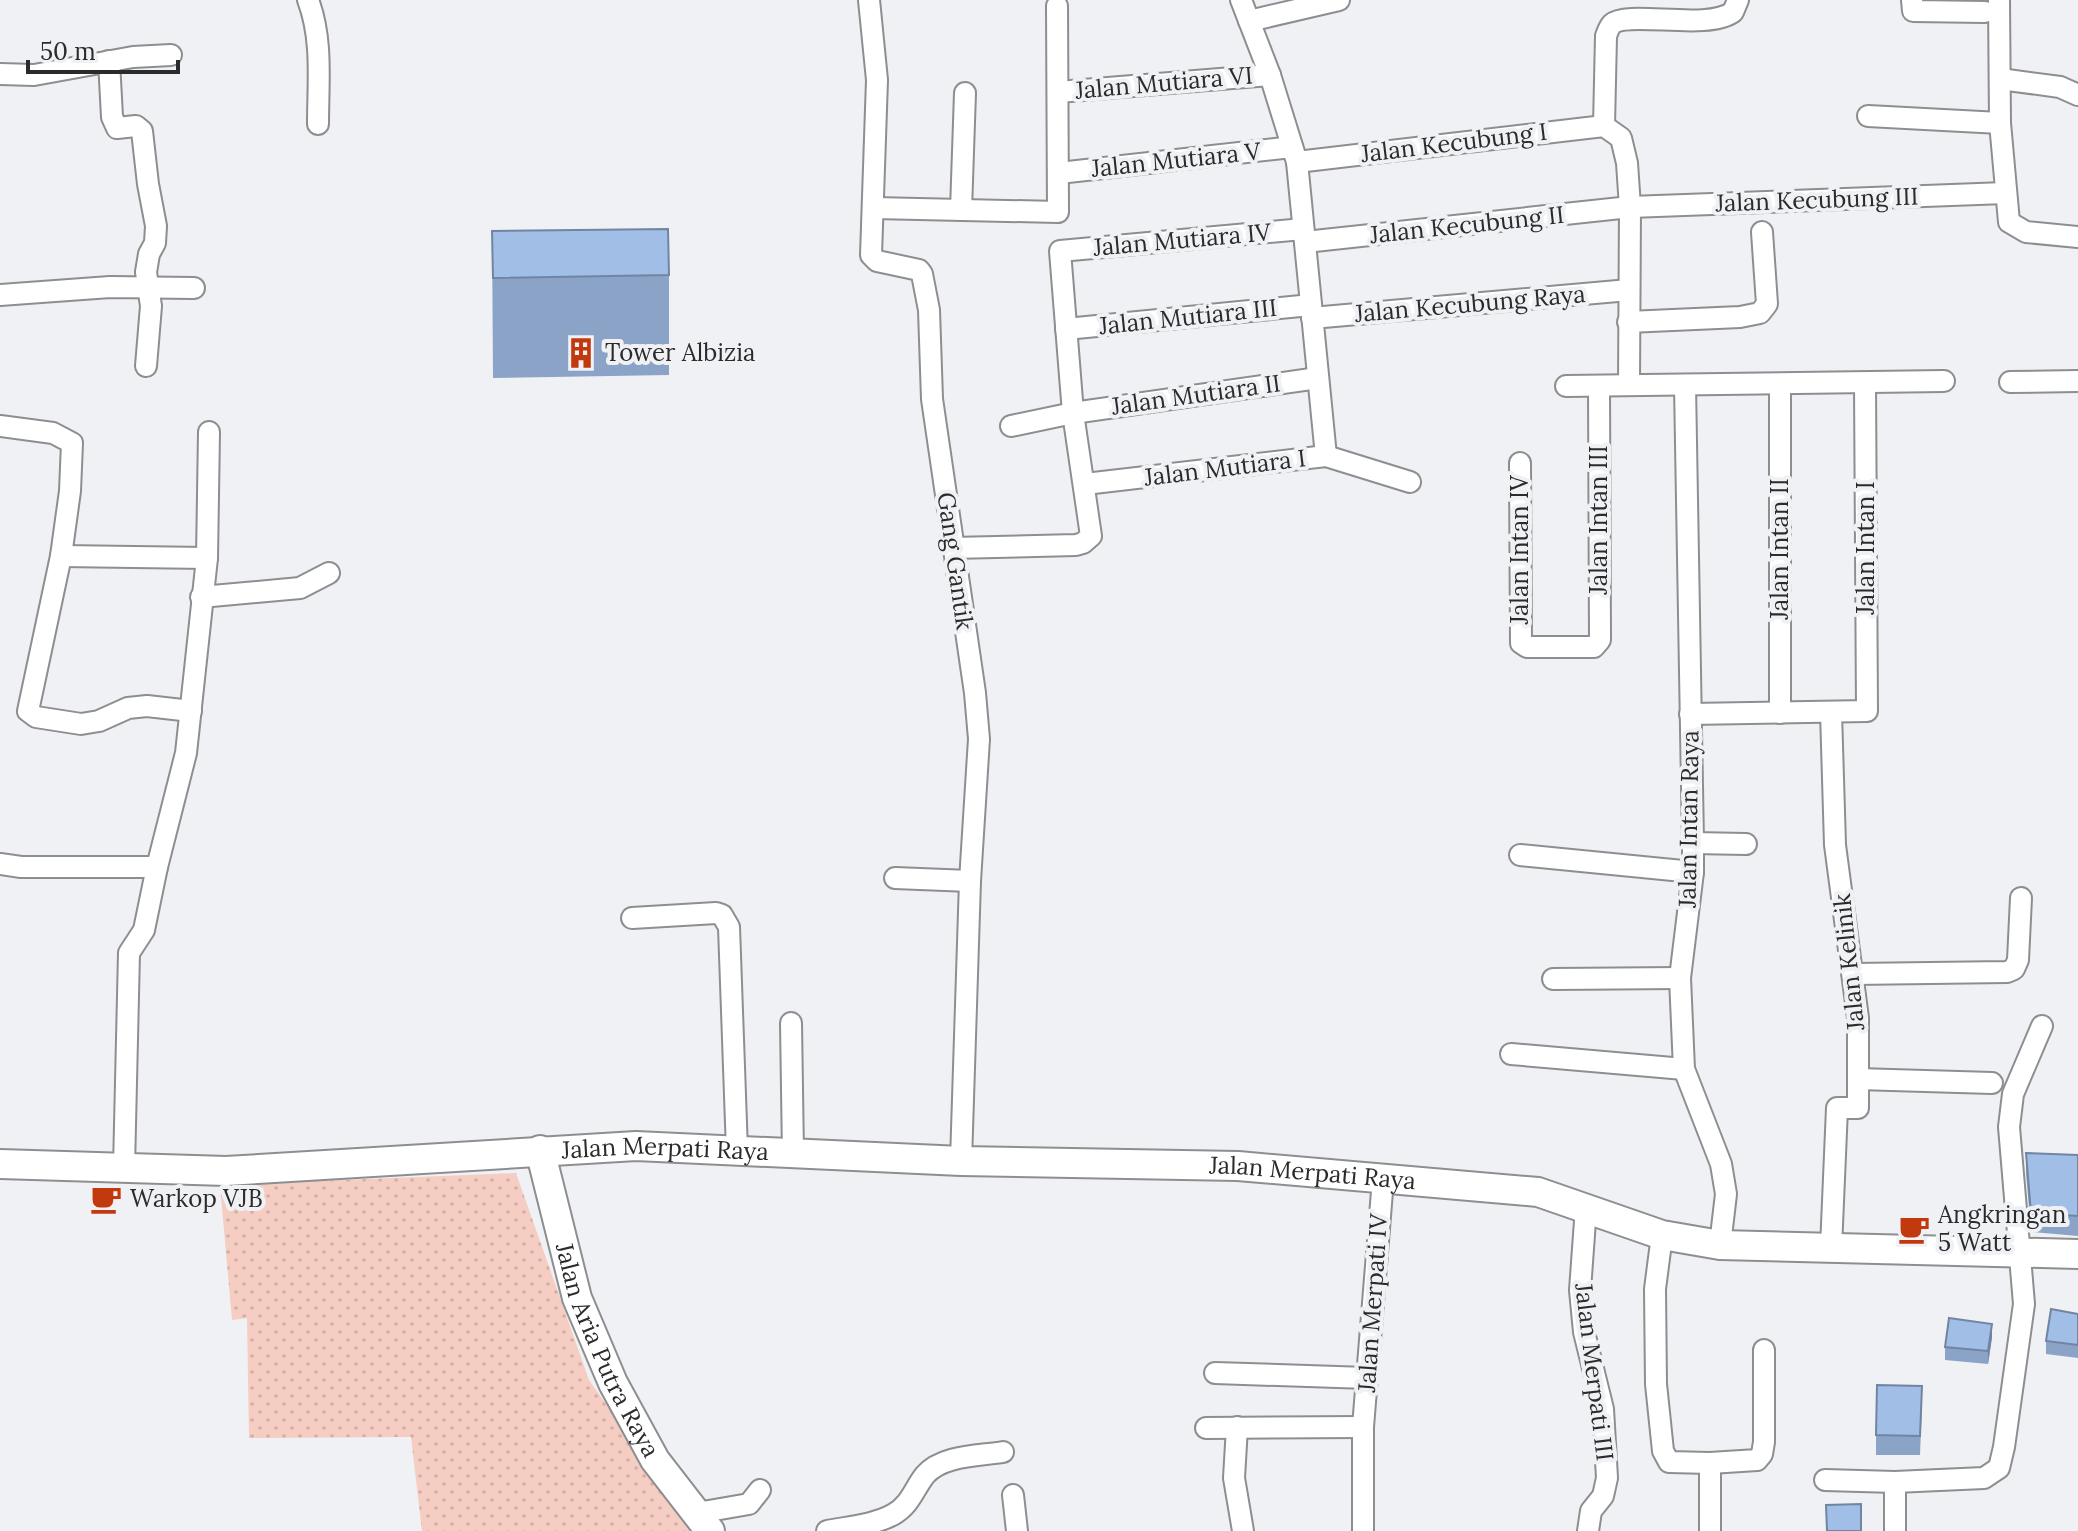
<svg xmlns="http://www.w3.org/2000/svg" width="2078" height="1531" font-family="Lora,serif">
	<defs>
		<pattern id="grass-dots" width="8" height="8" patternUnits="userSpaceOnUse" patternTransform="scale(2)"><rect width="8" height="8" fill="#f5cdc2"/><path d="M2 2h.1M6 6h.1" fill="none" stroke="#d2b0a7" stroke-width="1.8" stroke-linecap="round"/></pattern>
	</defs>
	<rect width="100%" height="100%" fill="#f0f1f4"/>
	<polygon fill="url(#grass-dots)" points="516,1173 589,1380 696,1531 422,1531 411,1437 249,1438 247,1318 232,1320 220,1185"/>
	<g fill="none" stroke-linecap="round" stroke-linejoin="round">
		<defs>
			<g id="street">
				<path d="M308 0C323 39 318 83 318 124"/>
				<polyline points="869,0 877,80 871,255 877,261 919,270 922,274 929,310 932,399 975,693 979,739 970,881 961,1161"/>
				<polyline points="1241,0 1270,75 1297,162 1326,456"/>
				<polyline points="1912,0 1913,11 1985,12"/>
				<polyline points="1999,0 2000,123 2009,222 2026,232 2078,237"/>
				<polyline points="1249,21 1339,0"/>
				<polyline points="109,61 112,117 117,128 136,126 142,131 148,184 156,226 155,243 149,254 146,272 151,306 146,366"/>
				<polyline points="0,74 34,75 133,57 171,55"/>
				<polyline points="2000,79 2060,87 2078,95"/>
				<polyline points="1058,92 1270,75"/>
				<polyline points="1868,116 2000,123"/>
				<path d="M1604 126 1606 36C1608 31 1609 27 1612 24 1628 10 1707 31 1733 12L1738 0"/>
				<polyline points="1297,162 1604,126 1621,138 1627,163 1630,207 1629,385"/>
				<polyline points="1059,173 1292,147"/>
				<polyline points="874,208 1058,212 1057,6"/>
				<polyline points="961,210 965,93"/>
				<polyline points="1305,242 1630,207 2005,193"/>
				<polyline points="0,295 110,287 194,288"/>
				<polyline points="1312,318 1629,290"/>
				<polyline points="1628,322 1740,317 1760,313 1767,304 1762,232"/>
				<polyline points="1066,329 1311,305"/>
				<polyline points="2010,382 2078,381"/>
				<polyline points="1780,384 1780,713"/>
				<polyline points="1685,385 1693,843 1693,872 1680,978 1684,1069 1721,1164 1726,1194 1720,1245"/>
				<polyline points="1566,386 1944,381"/>
				<polyline points="0,426 53,433 72,443 70,491 61,556 28,711 36,717 81,724 99,721 128,708 147,706 191,711"/>
				<polyline points="1011,426 1073,413 1318,378"/>
				<polyline points="1520,463 1521,643 1527,647 1594,647 1600,640 1599,386"/>
				<polyline points="1085,484 1326,456 1410,482"/>
				<polyline points="952,548 1076,545 1083,543 1091,536 1073,413 1060,251 1303,229"/>
				<polyline points="61,556 207,558"/>
				<polyline points="201,597 300,588 329,573"/>
				<polyline points="1831,712 1835,845 1858,1018 1858,1108 1837,1108 1831,1248"/>
				<polyline points="1690,714 1867,711 1865,384"/>
				<polyline points="1693,843 1746,844"/>
				<polyline points="1520,855 1693,872"/>
				<polyline points="0,864 21,867 157,867"/>
				<polyline points="895,878 970,881"/>
				<polyline points="632,918 716,913 722,915 729,927 737,1151"/>
				<polyline points="1853,974 2007,972 2014,969 2018,960 2021,898"/>
				<polyline points="1553,979 1680,978"/>
				<polyline points="791,1023 793,1155"/>
				<polyline points="1511,1054 1684,1069"/>
				<polyline points="1858,1079 1992,1083"/>
				<polyline points="124,1168 129,953 144,930 157,867 186,753 207,558 209,432"/>
				<polyline points="1586,1207 1580,1290 1584,1332 1603,1409 1607,1478 1603,1496 1591,1511 1588,1531"/>
				<polyline points="1662,1235 1655,1289 1656,1384 1663,1451 1669,1462 1710,1463 1757,1460 1762,1454 1764,1442 1764,1350"/>
				<polyline points="1215,1373 1367,1378"/>
				<polyline points="1237,1427 1234,1478 1243,1531"/>
				<polyline points="1206,1428 1363,1427"/>
				<polyline points="1825,1480 1895,1482 1984,1478 1999,1468 2004,1447 2024,1304 2009,1127 2013,1094 2042,1026"/>
				<polyline points="1895,1482 1895,1531"/>
				<polyline points="1013,1495 1017,1531"/>
				<polyline points="697,1513 749,1504 760,1490"/>
				<path d="M827 1531C848 1527 875 1525 894 1514 910 1505 914 1489 925 1475 942 1455 979 1456 1003 1452"/>
				<polyline points="1363,1531 1363,1427 1383,1179"/>
				<polyline points="1710,1531 1710,1463"/>
			</g>
			<g id="secondary">
				<path id="s1" d="M540 1150 577 1298 613 1383 655 1460 710 1531"/>
				<path id="s2" d="M0 1164 226 1171 636 1146 961 1161 1238 1166 1538 1192 1662 1235 1720 1245 2078 1254"/>
			</g>
		</defs>
		<use href="#street" stroke="#8c8e90" stroke-width="24"/>
		<use href="#secondary" stroke="#8c8e90" stroke-width="32"/>
		<use href="#street" stroke="#fff" stroke-width="20"/>
		<use href="#secondary" stroke="#fff" stroke-width="28"/>
	</g>
	<g fill="#8aa3c7">
		<polygon points="492,231 669,275 669,375 493,378"/>
		<polygon points="2026,1153 2078,1155 2078,1236 2031,1232 2026,1173"/>
		<polygon points="2078,1314 2078,1358 2046,1354 2046,1341"/>
		<polygon points="1992,1337 1988,1364 1945,1360 1945,1347"/>
		<polygon points="1922,1405 1920,1455 1876,1455 1876,1435"/>
	</g>
	<polygon fill="#7185a2" points="1992,1324 1992,1337 1988,1364 1988,1351"/>
	<g fill="#a1bee7" stroke="#7185a2" stroke-width="2">
		<polygon points="668,229 669,275 493,278 492,231"/>
		<polygon points="2026,1153 2078,1155 2078,1216 2031,1213"/>
		<polygon points="2051,1309 2078,1314 2078,1345 2046,1341"/>
		<polygon points="1949,1318 1992,1324 1988,1351 1945,1347"/>
		<polygon points="1877,1385 1922,1386 1920,1436 1876,1435"/>
		<polygon points="1861,1504 1861,1531 1827,1531 1826,1505"/>
	</g>
	<defs>
		<symbol id="building-bare" viewBox="-9 -9 18 18"><path d="M-4-6H4V6H1V3H-1V6H-4ZM-2.5-4.3h1.7v1.8h-1.7ZM.8-4.3h1.7v1.8H.8ZM-2.5-1h1.7V.8h-1.7ZM.8-1h1.7V.8H.8Z" fill="#c2390e" stroke="#f0f1f4" stroke-width="2.5" paint-order="stroke"/></symbol>
		<symbol id="cafe-bare" viewBox="-9 -9 18 18"><path d="M-5.5-4.5H6V0H3Q3 3.5 0 3.5H-2.5Q-5.5 3.5-5.5 0ZM3-3.2v2h1.7v-2ZM-6 4.5H4V6H-6Z" fill="#c2390e" stroke="#f0f1f4" stroke-width="2.5" paint-order="stroke"/></symbol>
	</defs>
	<g fill-rule="evenodd">
		<use href="#building-bare" x="559" y="331" width="44" height="44"/>
		<use href="#cafe-bare" x="84" y="1177" width="44" height="44"/>
		<use href="#cafe-bare" x="1892" y="1207" width="44" height="44"/>
	</g>
	<g text-anchor="middle" stroke-width="8" stroke-linejoin="round" paint-order="stroke">
		<g font-size="24" fill="#2b2b2c" stroke="#f0f1f4">
			<text transform="translate(1164 83) rotate(-5)" y="8">Jalan Mutiara VI</text>
			<text transform="translate(1454 143) rotate(-7)" y="8">Jalan Kecubung I</text>
			<text transform="translate(1176 160) rotate(-6)" y="8">Jalan Mutiara V</text>
			<text transform="translate(1817 200) rotate(-2)" y="8">Jalan Kecubung III</text>
			<text transform="translate(1467 225) rotate(-6)" y="8">Jalan Kecubung II</text>
			<text transform="translate(1182 240) rotate(-5)" y="8">Jalan Mutiara IV</text>
			<text transform="translate(1470 304) rotate(-5)" y="8">Jalan Kecubung Raya</text>
			<text transform="translate(1188 317) rotate(-6)" y="8">Jalan Mutiara III</text>
			<text transform="translate(1196 395) rotate(-8)" y="8">Jalan Mutiara II</text>
			<text transform="translate(1225 468) rotate(-7)" y="8">Jalan Mutiara I</text>
			<text transform="translate(1599 520) rotate(-90)" y="8">Jalan Intan III</text>
			<text transform="translate(1866 548) rotate(-90)" y="8">Jalan Intan I</text>
			<text transform="translate(1780 549) rotate(-90)" y="8">Jalan Intan II</text>
			<text transform="translate(1520 550) rotate(-90)" y="8">Jalan Intan IV</text>
			<text transform="translate(955 561) rotate(82)" y="8">Gang Gantik</text>
			<text transform="translate(1689 819) rotate(-89)" y="8">Jalan Intan Raya</text>
			<text transform="translate(1849 962) rotate(-96)" y="8">Jalan Kelinik</text>
			<text dy="8" stroke="none"><textPath href="#s2" startOffset="666">Jalan Merpati Raya</textPath></text>
			<text dy="8" stroke="none"><textPath href="#s2" startOffset="1314">Jalan Merpati Raya</textPath></text>
			<text transform="translate(1373 1303) rotate(-86)" y="8">Jalan Merpati IV</text>
			<text dy="8" stroke="none"><textPath href="#s1" startOffset="212">Jalan Aria Putra Raya</textPath></text>
			<text transform="translate(1594 1372) rotate(83)" y="8">Jalan Merpati III</text>
		</g>
		<g font-size="24" fill="#2b2b2c" stroke="#f0f1f4" text-anchor="start">
			<text x="605" y="361">Tower Albizia</text>
			<text x="130" y="1207">Warkop VJB</text>
			<text x="1938" y="1223">Angkringan<tspan x="1938" dy="28">5 Watt</tspan></text>
		</g>
	</g>
	<path d="M28 60v12h150v-12" fill="none" stroke="#2b2b2c" stroke-width="4"/>
	<text x="40" y="60" font-size="24" fill="#2b2b2c" stroke="#f0f1f4" stroke-width="6" paint-order="stroke">50 m</text>
</svg>
